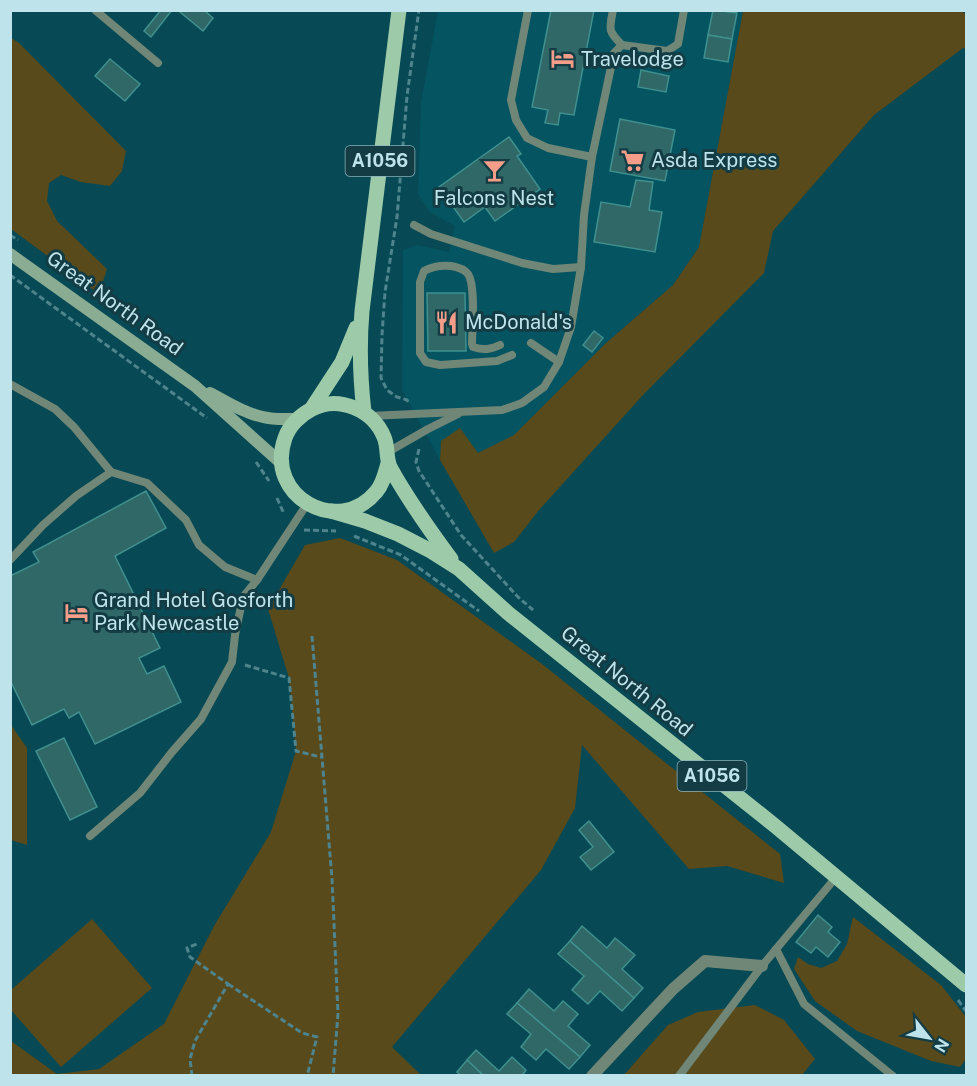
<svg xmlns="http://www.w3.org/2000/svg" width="977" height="1086" font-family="'Public Sans',sans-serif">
	<rect width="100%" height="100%" fill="#074954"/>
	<polygon fill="#045462" points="438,11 743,11 699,247 673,285 606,343 514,436 478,453 441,441 440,460 402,390 403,250 417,245 449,252 455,226 430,212 418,194 421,102"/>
	<g fill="#584a1b">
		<polygon points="958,10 966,14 966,49 963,48 874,115 773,231 764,273 643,395 539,510 514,542 494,553 440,460 441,441 460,428 478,453 514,435 606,343 673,285 699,247 743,11"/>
		<polygon points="11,38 19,43 126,151 122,171 110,186 81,182 61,175 49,183 47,201 57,221 107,269 99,294 11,229"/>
		<polygon points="340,538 397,560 542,664 780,854 784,883 727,866 689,869 582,745 575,808 541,870 392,1047 421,1075 11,1075 11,1041 57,1074 99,1069 164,1024 214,926 271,832 296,751 289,678 268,609 305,545"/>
		<polygon points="11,725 27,748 27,845 11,840"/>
		<polygon points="853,917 941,985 966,1017 966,1059 960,1067 931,1061 857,1031 815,1001 794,969 798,957 808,964 821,968 837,961 847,944"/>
		<polygon points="92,919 152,988 61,1067 11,1010 11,990"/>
		<polygon points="755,1005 784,1020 815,1059 802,1075 623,1076 668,1025 698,1012"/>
	</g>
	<g fill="#2f6867" stroke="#3f908e" stroke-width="1.5">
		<polygon points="161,10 172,10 151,37 144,31"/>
		<polygon points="181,10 204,10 213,18 203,31 180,12"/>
		<polygon points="551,10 594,10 574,115 560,113 558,125 545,123 548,110 532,107"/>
		<polygon points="713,10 737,13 732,39 708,35"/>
		<polygon points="708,35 732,39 728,62 704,58"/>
		<polygon points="110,59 140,84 125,101 95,76"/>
		<polygon points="641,70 669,76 666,92 638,87"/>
		<polygon points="620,119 675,130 665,181 610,171"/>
		<polygon points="509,137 521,154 517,156 540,189 495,221 485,207 464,222 439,187"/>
		<polygon points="636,180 653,182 649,210 662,212 655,252 594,242 601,202 630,207"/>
		<polygon points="427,293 465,293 466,351 428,351"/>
		<polygon points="594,331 603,338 592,352 583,345"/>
		<polygon points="146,491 166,528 115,556 160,648 139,658 147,674 164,666 181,702 95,744 79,712 69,718 64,709 32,725 10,680 10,576 39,562 33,552"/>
		<polygon points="64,738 97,807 70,820 36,751"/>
		<polygon points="589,821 614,852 591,870 580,857 593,847 579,830"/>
		<polygon points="818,915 832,927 828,932 840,942 828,957 816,947 811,953 796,942"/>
		<polygon points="582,926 607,948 615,938 635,955 622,969 643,988 634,998 570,941"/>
		<polygon points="570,941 634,998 622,1011 600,991 588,1004 572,990 584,976 558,954"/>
		<polygon points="529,989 554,1011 563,1001 578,1014 568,1026 590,1045 580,1057 517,1003"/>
		<polygon points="517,1003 580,1057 569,1069 546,1049 536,1060 521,1047 531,1034 507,1014"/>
		<polygon points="476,1050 499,1071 512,1057 526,1070 522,1076 484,1076 467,1060"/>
		<polygon points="467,1060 484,1076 461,1076 457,1072"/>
	</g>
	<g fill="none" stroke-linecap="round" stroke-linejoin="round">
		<g stroke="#4e848e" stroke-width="3" stroke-dasharray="6 3" stroke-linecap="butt">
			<polyline points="10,235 18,240"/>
			<polyline points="10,275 207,418"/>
			<polyline points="408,402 407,400 397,397 387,390 381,378 382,335 385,292 397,217 407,96 419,10"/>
			<polyline points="419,449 416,462 419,471 461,535 518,597 533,610"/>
			<polyline points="256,462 269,481"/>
			<polyline points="277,498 284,514"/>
			<polyline points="304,530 336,531"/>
			<polyline points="354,536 401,555 479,611"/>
			<polyline points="312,636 332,879 338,1014 333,1076"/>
			<polyline points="245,665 289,678 296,751 321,757"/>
			<polyline points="228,984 302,1033 317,1037 307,1076"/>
			<polyline points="958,1000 966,1011"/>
			<polyline points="192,1076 190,1059 195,1041 228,984 190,957 187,948 197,944"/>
		</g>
		<g stroke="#708676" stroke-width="8">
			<polyline points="95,10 158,63"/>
			<polyline points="528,10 511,100 516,120 527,138 548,148 592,157"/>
			<path d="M613 10C609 30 608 31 622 45"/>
			<polyline points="414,225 431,234 522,263 553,269 581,267"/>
			<polyline points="531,343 559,362"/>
			<path d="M500 345C490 350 483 350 473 347L472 344C472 329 476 285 468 274 464 269 457 267 451 266 441 265 433 266 424 271L420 282V353L426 362 440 365 497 361 512 355"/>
			<polyline points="10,384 55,409 74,427 111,472 147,483 186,520 199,545 225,567 257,580"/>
			<polyline points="370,416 502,410 522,403 544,387 559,362 571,327 581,267 584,215 592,157 614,53 622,45 667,51 678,44 684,10"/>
			<polyline points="388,452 428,429 458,414"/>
			<polyline points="10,560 43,525 76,496 111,472"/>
			<polyline points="90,836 140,793 172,752 201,719 232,662 235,635 243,597 257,580 307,504"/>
			<polyline points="776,949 804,1004 893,1076"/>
			<polyline points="679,1076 762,966 837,876"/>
		</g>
		<polyline stroke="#708676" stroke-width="12" points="592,1076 673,989 705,961 762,966"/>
		<g stroke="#89ac93" stroke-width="12">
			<polyline points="10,254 195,386 281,463"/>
			<path d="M210 393C227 402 244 413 263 417 274 420 285 419 297 419"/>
		</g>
		<g stroke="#9dcaa9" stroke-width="15">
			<polyline points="312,408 342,362 356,328"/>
			<path d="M364 412C360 377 359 346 362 311L399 10"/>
			<path d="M388 463C385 474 383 484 376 492 339 537 264 497 285 438 289 426 300 415 312 409 339 395 373 410 384 437 388 446 386 455 389 464 390 468 393 472 395 476 412 505 431 532 451 559"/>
			<polyline points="331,511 365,521 398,534 429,550 459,569 508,613 774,825 966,985"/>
		</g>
	</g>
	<defs>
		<symbol id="hotel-bare" viewBox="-9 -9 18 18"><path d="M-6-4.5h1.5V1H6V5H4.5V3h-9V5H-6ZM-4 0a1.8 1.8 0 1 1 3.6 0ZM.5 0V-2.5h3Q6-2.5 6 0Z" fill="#f49e8a" stroke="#133c44" stroke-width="2.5" paint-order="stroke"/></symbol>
		<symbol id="supermarket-bare" viewBox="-9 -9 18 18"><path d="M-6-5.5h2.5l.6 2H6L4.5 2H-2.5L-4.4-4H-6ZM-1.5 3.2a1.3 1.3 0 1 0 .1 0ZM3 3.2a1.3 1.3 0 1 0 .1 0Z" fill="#f49e8a" stroke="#133c44" stroke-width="2.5" paint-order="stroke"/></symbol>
		<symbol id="bar-bare" viewBox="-9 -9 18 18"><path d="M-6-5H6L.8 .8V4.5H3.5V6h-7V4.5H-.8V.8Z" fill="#f49e8a" stroke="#133c44" stroke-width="2.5" paint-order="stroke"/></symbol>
		<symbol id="restaurant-bare" viewBox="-9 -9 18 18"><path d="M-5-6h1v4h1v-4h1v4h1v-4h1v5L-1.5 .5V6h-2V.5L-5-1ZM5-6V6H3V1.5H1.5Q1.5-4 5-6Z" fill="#f49e8a" stroke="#133c44" stroke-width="2.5" paint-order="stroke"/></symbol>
	</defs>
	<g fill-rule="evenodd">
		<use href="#hotel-bare" x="546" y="42" width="33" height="33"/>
		<use href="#supermarket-bare" x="616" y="144" width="33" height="33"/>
		<use href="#bar-bare" x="478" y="154" width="33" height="33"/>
		<use href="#restaurant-bare" x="430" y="306" width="33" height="33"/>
		<use href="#hotel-bare" x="60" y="596" width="33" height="33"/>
	</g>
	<g text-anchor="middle" stroke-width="6" stroke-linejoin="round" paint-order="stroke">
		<g fill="#133c44" stroke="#8bb1b9" stroke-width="1.5">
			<rect x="345.5" y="146" width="69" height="30" rx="4.5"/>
			<rect x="677.5" y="761" width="69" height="30" rx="4.5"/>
		</g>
		<g font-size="18" font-weight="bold" fill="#bfe3eb">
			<text x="380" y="167">A1056</text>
			<text x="712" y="782">A1056</text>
		</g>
		<g font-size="20" fill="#bfe3eb" stroke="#133c44" text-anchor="start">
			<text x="581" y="66">Travelodge</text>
			<text x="651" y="167">Asda Express</text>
			<text x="494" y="205" text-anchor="middle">Falcons Nest</text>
			<text x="465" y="329">McDonald's</text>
			<text x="94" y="607">Grand Hotel Gosforth<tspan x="94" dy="23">Park Newcastle</tspan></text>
		</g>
		<g font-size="20" fill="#bfe3eb" stroke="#133c44">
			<text transform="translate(115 303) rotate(36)" y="7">Great North Road</text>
			<text transform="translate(627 681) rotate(39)" y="7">Great North Road</text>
		</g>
	</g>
	<rect width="977" height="1086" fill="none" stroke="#bfe3eb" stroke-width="24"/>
	<g transform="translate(929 1038) rotate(121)" stroke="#133c44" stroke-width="4.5" paint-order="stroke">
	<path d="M0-4.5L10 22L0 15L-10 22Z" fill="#bfe3eb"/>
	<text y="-9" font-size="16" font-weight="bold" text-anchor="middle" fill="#bfe3eb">N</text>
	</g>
</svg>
